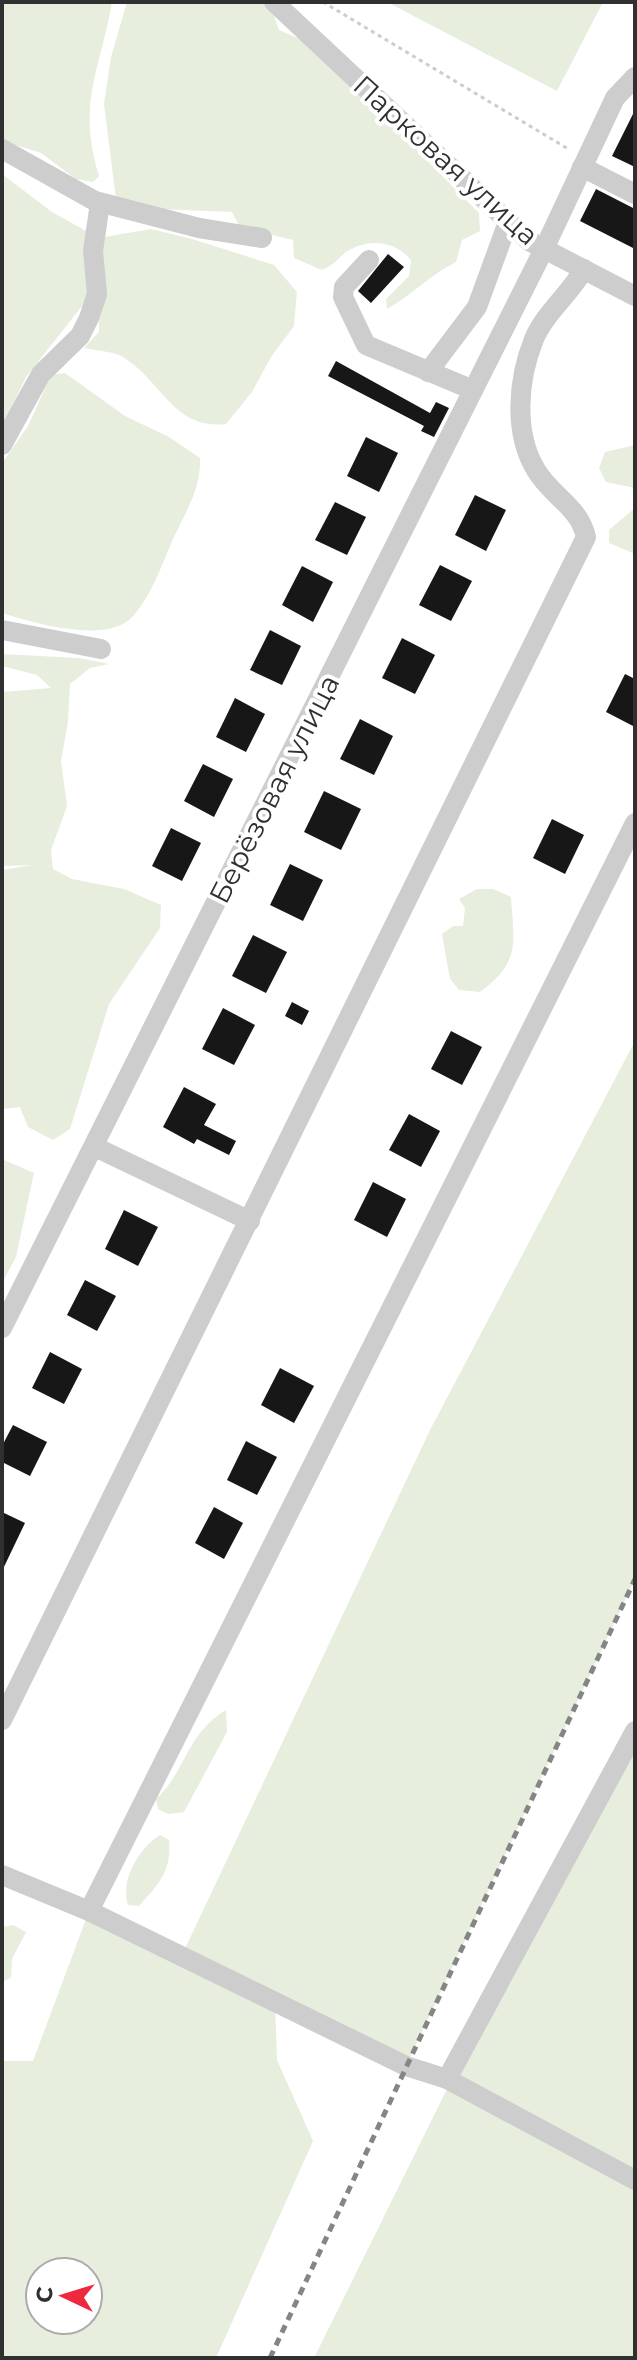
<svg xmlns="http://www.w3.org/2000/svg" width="637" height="2360" font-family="Montserrat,sans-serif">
	<rect width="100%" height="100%" fill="#fff"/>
	<g fill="#e7eedd" fill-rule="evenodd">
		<path d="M2 2H112C100 72 77 101 99 176L93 182 76 179 41 153 2 141Z"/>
		<path d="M127 2H262L272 10 279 30 302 40 361 94 479 213 480 231 462 240 456 262C431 274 412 295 387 309L386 299 409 276 411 260C397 243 375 238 353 248 341 253 337 264 322 270L294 258 293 240 240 227 232 212 136 208 116 199 104 104 111 57Z"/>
		<polygon points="387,2 603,2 557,91"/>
		<path d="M2 174 52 212 99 238 151 229 192 239 274 265 297 292 294 326 271 357 252 392 226 424C175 430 164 385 126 359 116 351 97 351 84 348L99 332V314L86 301 26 377 2 427Z"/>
		<path d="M65 373 125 416 169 437 200 458C201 489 186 511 173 539 162 564 152 595 133 616 109 645 33 623 2 613V463L28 426 51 375Z"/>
		<polygon points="635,445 635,488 606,482 599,468 605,452"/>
		<polygon points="635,508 635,554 609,543 609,530"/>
		<polygon points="2,654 79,658 109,664 90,668 70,684 68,722 61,761 67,806 51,850 53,869 72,879 124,889 161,905 160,928 109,1004 70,1129 53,1140 28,1127 20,1107 2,1109 2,870 32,865 2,866 2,692 51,688 37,675 2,666"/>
		<path d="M477 889H493L511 897C514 943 521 962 480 992L459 990 450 979 442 934 453 926H463L465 908 459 899Z"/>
		<path d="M635 1041V1579L406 2066 275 2003 277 2060 313 2141 216 2358H2V2061H33L89 1911 181 1957 430 1430ZM40 2272H88V2320H40Z"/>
		<polygon points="2,1159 34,1173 16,1257 2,1283"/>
		<path d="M226 1710 227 1732 184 1812 168 1814 158 1809 156 1799C186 1772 186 1734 226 1710Z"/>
		<polygon points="635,1747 635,2169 460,2075"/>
		<path d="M160 1835 169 1840C172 1870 159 1884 139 1906L128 1905C120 1880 139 1848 160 1835Z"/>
		<polygon points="13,1925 26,1932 12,1959 11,1978 2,1982 2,1927"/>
		<polygon points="448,2087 635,2190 635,2358 314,2358"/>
	</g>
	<g fill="#171717">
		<polygon points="635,110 635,167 612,156"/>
		<polygon points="596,189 635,209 635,249 580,221"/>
		<polygon points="388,254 404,267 371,303 358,291"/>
		<polygon points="336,361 430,413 436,402 449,408 434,437 421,431 424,426 328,376"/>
		<polygon points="366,437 398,453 379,492 347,476"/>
		<polygon points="475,495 506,510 486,551 455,535"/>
		<polygon points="335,502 366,517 347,555 315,540"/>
		<polygon points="440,565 472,581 451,621 419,605"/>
		<polygon points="302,566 333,582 313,622 282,605"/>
		<polygon points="270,630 301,646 282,685 250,670"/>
		<polygon points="402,638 435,655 415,694 382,678"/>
		<polygon points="625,674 635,679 635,727 606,712"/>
		<polygon points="235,698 265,714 246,752 216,737"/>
		<polygon points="360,719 393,736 374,775 340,759"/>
		<polygon points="203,764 233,779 214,817 184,801"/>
		<polygon points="324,791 361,809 341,850 304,832"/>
		<polygon points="552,819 584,835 565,874 533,858"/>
		<polygon points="171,828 201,843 182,881 152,866"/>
		<polygon points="290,864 323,880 303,921 270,905"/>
		<polygon points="253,935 287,952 266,993 232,976"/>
		<polygon points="292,1002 309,1011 302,1025 285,1016"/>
		<polygon points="223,1008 255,1025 234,1065 202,1049"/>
		<polygon points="451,1031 482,1047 462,1085 431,1069"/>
		<polygon points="184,1087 216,1104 204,1125 236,1141 229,1155 197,1139 194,1144 163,1127"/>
		<polygon points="409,1114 440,1131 421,1167 389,1150"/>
		<polygon points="373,1182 406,1199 387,1237 354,1220"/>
		<polygon points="124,1210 158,1227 138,1266 105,1249"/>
		<polygon points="85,1280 116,1296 97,1331 67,1315"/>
		<polygon points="50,1352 82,1369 64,1404 32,1388"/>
		<polygon points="280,1368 314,1386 294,1423 261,1405"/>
		<polygon points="13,1425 47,1442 30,1476 2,1462 2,1446"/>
		<polygon points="246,1441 277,1457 257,1495 227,1480"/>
		<polygon points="214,1507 243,1523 224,1559 195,1543"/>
		<polygon points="2,1512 25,1523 2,1571"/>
	</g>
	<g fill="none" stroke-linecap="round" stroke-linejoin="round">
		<polyline stroke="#cdcdcd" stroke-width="3" stroke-dasharray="4 4" stroke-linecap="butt" points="323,2 570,150"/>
		<g stroke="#cdcdcd" stroke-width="20">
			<polyline points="274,2 529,241 635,296"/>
			<polyline points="2,149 95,201 199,228 262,238"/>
			<polyline points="582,167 635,194"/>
			<polyline points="369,260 344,287 343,297 366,345 473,390"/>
			<polyline points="428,372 477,307 508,222"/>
			<polyline points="2,445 41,374 80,336 89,318 97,294 93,251 100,203"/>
			<polyline points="2,630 101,649"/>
			<polyline points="95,1147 250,1221"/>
			<polyline points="2,1328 544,249 615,98 635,77"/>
			<path d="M2 1720 586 537C579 506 551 496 536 470 513 432 518 379 534 339 545 313 570 294 584 269"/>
			<polyline points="2,1875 89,1911 406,2066 447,2079 635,2180"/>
			<polyline points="89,1911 635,823"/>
			<polyline points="447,2079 635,1731"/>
		</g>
		<polyline stroke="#858585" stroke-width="5" stroke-dasharray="8 6" stroke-linecap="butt" points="270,2358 635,1579"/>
	</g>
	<g text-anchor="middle" stroke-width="8" stroke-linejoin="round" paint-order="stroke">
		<g font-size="28" fill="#303030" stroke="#fff">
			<text transform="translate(446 160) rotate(42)" y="10">Парковая улица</text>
			<text transform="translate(274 789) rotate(-63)" y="10">Берёзовая улица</text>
		</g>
	</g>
	<rect width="637" height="2360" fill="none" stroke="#303030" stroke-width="8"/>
	<g transform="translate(64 2296) rotate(274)"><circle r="38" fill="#ffffff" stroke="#acacac" stroke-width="2"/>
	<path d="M0-6L14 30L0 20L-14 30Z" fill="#f0283e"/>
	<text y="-12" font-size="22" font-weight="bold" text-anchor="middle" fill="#303030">С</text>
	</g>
</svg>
